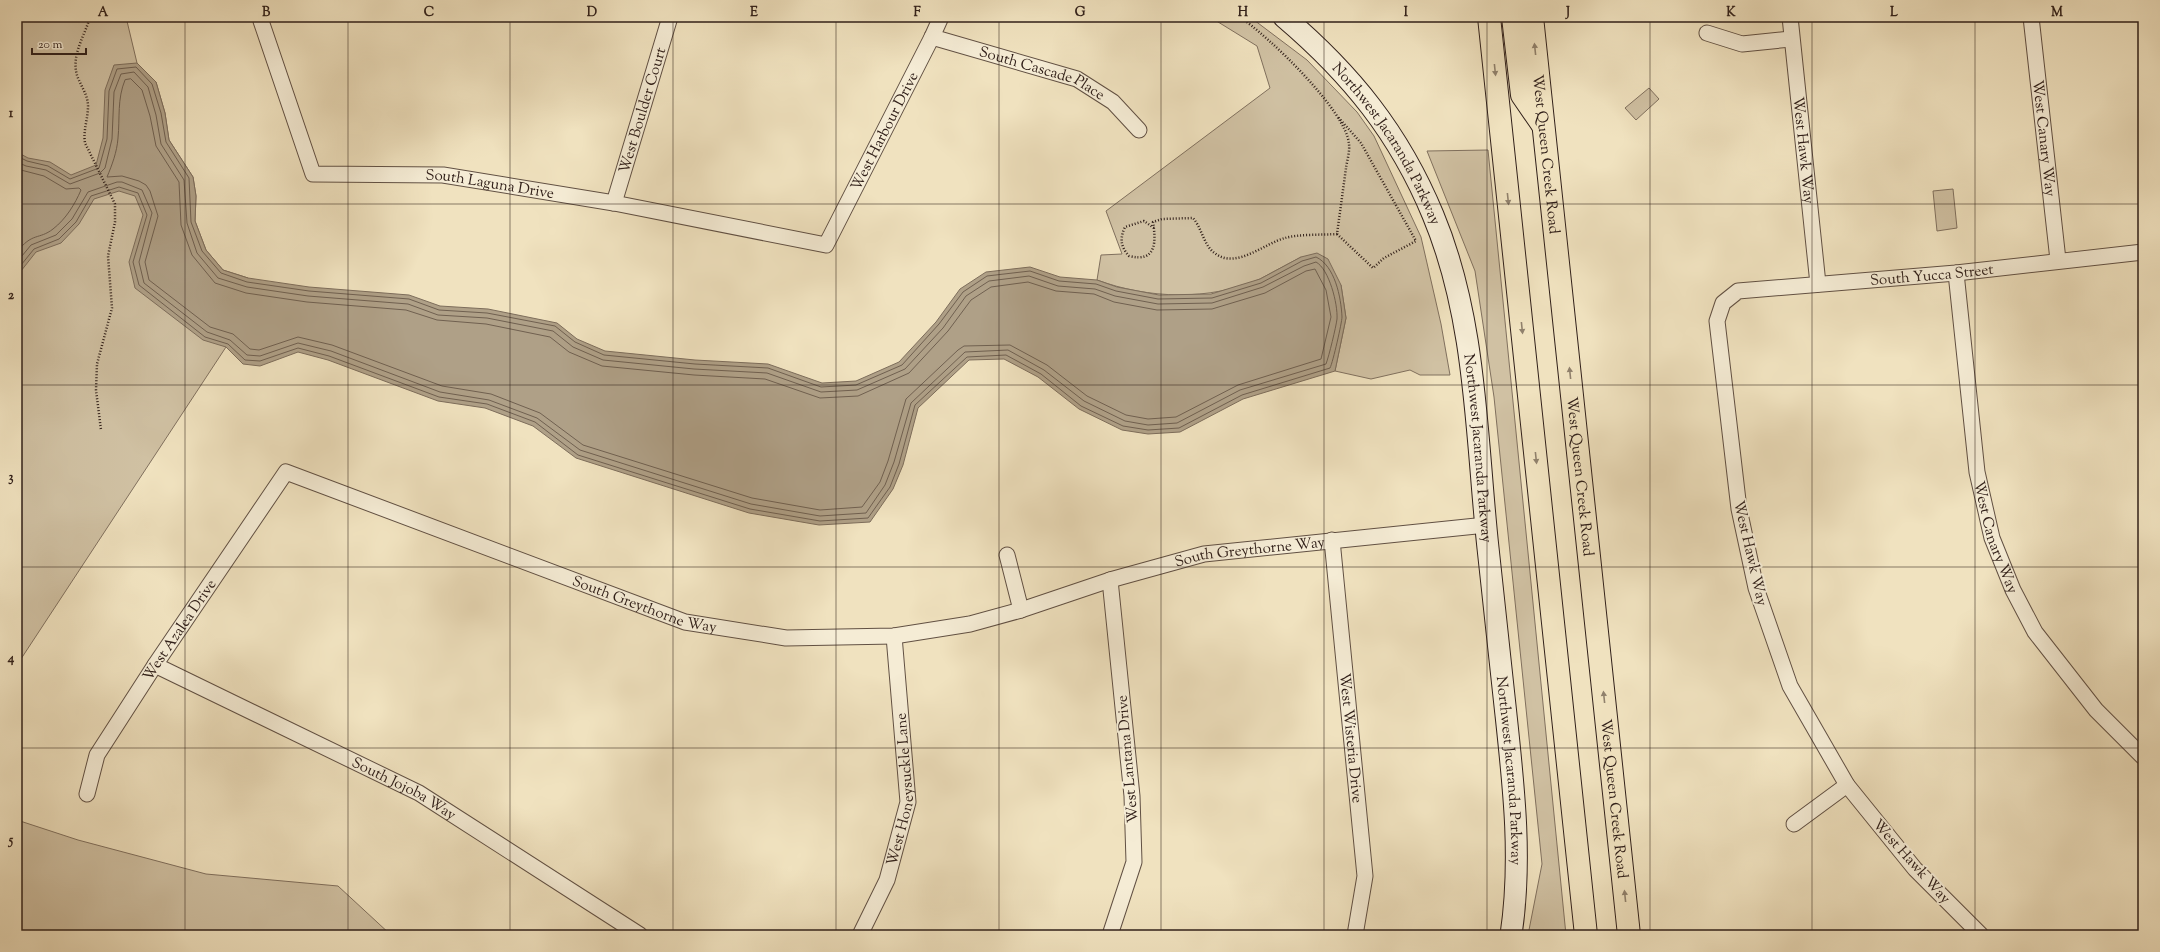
<svg xmlns="http://www.w3.org/2000/svg" width="2160" height="952" font-family="'Sorts Mill Goudy',serif">
	<rect width="100%" height="100%" fill="#f0e2bf"/>
	<filter id="stains"><feTurbulence type="fractalNoise" baseFrequency=".005" numOctaves="4"/><feColorMatrix values="0 0 0 0 .2 0 0 0 0 .09 0 0 0 0 .02 0 0 0 .5 -.17"/></filter>
	<radialGradient id="worn" r=".72"><stop offset=".6" stop-color="#630" stop-opacity="0"/><stop offset="1" stop-color="#630" stop-opacity=".3"/></radialGradient>
	<g fill="#d0c1a3" stroke="#80705e">
		<polygon points="17,17 126,17 137,63 156,82 165,113 169,140 193,177 196,196 195,221 206,250 223,270 248,278 226,347 17,665"/>
		<path d="M1210 17H1250L1307 60 1357 112 1374 136 1421 237 1441 324 1450 375H1420L1410 370 1371 379 1335 371 1346 318 1341 285 1301 257C1287 264 1274 272 1260 279 1209 301 1149 299 1097 280L1101 255 1122 254 1106 211 1270 88 1257 46Z"/>
		<polygon points="1649,88 1659,99 1636,120 1625,108"/>
		<polygon points="1488,150 1566,935 1528,935 1542,864 1494,397 1475,271 1427,151"/>
		<polygon points="1953,189 1957,228 1937,231 1933,191"/>
		<polygon points="17,820 78,840 206,874 338,886 391,935 17,935"/>
	</g>
	<polygon fill="#afa087" stroke="#7d6d5b" points="137,63 156,82 165,113 169,140 193,177 196,196 195,221 206,250 223,270 248,278 309,287 409,295 440,306 488,309 557,323 577,339 605,351 695,360 768,364 822,383 856,381 899,362 936,322 960,289 986,272 1030,267 1060,277 1097,280 1117,287 1159,295 1211,294 1260,279 1301,257 1317,253 1328,259 1341,285 1346,318 1335,371 1243,399 1180,432 1148,434 1122,430 1079,409 1038,377 1004,359 969,360 918,408 903,465 893,489 870,522 819,525 749,513 576,458 533,426 485,408 438,401 328,360 298,352 260,366 243,364 226,347 203,340 135,288 129,262 143,215 135,196 119,191 94,199 79,224 61,243 36,252 17,276 17,152 28,158 50,162 71,175 96,165 103,138 105,90 114,65"/>
	<g fill="none" stroke-linecap="round" stroke-linejoin="round">
		<g stroke="#706050" stroke-width="1">
			<path d="M131 79 142 90 150 116 156 146 179 182 181 225 192 255 215 283 246 293 307 302 406 310 437 320 486 324 550 337 569 352 602 366 694 375 765 379 820 398 858 396 909 373 948 331 971 300 991 287 1028 282 1056 291 1094 294 1114 302 1157 310 1212 309 1265 293 1306 271 1315 269 1326 290 1331 317 1321 359 1238 385 1176 417 1148 419 1126 415 1087 396 1047 365 1010 345 964 346 958 350 906 399 888 461 880 482 862 507 820 510 752 498 583 445 540 413 491 394 442 386 332 345 298 337 259 350 250 349 233 334 210 327 149 280 145 262 158 216 150 191 146 185 139 181 122 176 107 177C112 165 117 152 118 138 120 118 117 99 125 80Z"/>
			<path d="M17 156 27 161 48 166 70 179 99 168 107 139 109 91 117 69 136 67 152 84 161 113 166 142 189 178 191 222 202 251 221 273 247 282 309 291 409 299 439 310 487 313 555 326 575 342 604 355 695 364 768 368 821 387 856 385 902 365 939 324 963 292 987 276 1030 271 1059 281 1096 284 1116 291 1158 299 1212 298 1261 283 1302 261 1316 257C1335 266 1341 297 1342 317 1342 322 1333 362 1330 368L1242 395 1179 428 1148 430 1123 426 1081 406 1041 374 1006 355 967 357 915 405 899 464 890 487 868 518 820 521 750 509 578 455 535 422 487 404 439 397 329 356 298 348 260 361 245 360 228 344 205 337 139 285 133 262 147 215 138 193 119 187 91 196 76 222 59 239 34 249 17 270"/>
			<path d="M17 162 26 166 46 170 70 184 100 173 105 168 112 139 114 92 121 74 134 72 148 87 156 115 161 144 184 180 187 223 197 253 218 278 247 287 308 296 408 304 438 315 487 318 553 331 573 347 603 360 694 369 767 373 821 392 857 390 905 369 943 328 966 296 989 281 1029 276 1058 286 1095 289 1115 296 1158 304 1212 303 1263 287 1304 266 1316 262C1329 269 1338 304 1337 319 1336 327 1329 356 1326 364L1240 390 1177 423 1148 425 1125 421 1084 401 1044 370 1008 350 965 352 911 403 894 462 885 485 866 513 820 516 751 504 580 450 537 418 489 400 440 392 331 351 298 343 260 356 247 355 230 340 207 332 144 283 139 262 152 213 142 190 122 182H117L88 192 72 219 56 235 31 245 17 262"/>
			<path d="M17 169 44 176 66 189 79 188 81 190C75 204 66 219 53 229 39 240 32 232 17 252"/>
		</g>
		<defs>
			<g id="street">
				<path id="s1" d="M261 17V21L313 174 443 175 614 203 826 245 932 37 941 17"/>
				<path id="s2" d="M1790 17 1818 284"/>
				<path id="s3" d="M2031 17 2058 260"/>
				<polyline points="1707,33 1742,44 1791,39"/>
				<path id="s4" d="M932 37 1077 79 1113 102 1139 130"/>
				<path id="s5" d="M614 203 670 17"/>
				<path id="s6" d="M1956 273 1977 472 1992 538 2013 590 2035 632 2096 710 2143 757"/>
				<path id="s7" d="M1332 540 1365 876 1355 935"/>
				<polyline points="1007,555 1021,610"/>
				<path id="s8" d="M155 665 419 793 640 935"/>
				<path id="s9" d="M87 794 97 755 155 665 286 472 685 622 786 638 894 636 970 624 1021 610 1110 580 1204 554 1486 525"/>
				<polyline points="1794,824 1847,785"/>
				<path id="s10" d="M860 935 887 880 908 802 894 636"/>
				<polyline points="1110,935 1134,862 1132,796 1110,580"/>
				<path id="s11" d="M1981 935 1915 869 1847 785 1790 686 1756 588 1739 509 1717 321 1723 303 1738 291 1956 273 2143 252"/>
			</g>
			<g id="secondary">
				<path id="s12" d="M1284 17C1351 74 1399 133 1433 215 1477 320 1476 437 1488 548 1494 604 1500 659 1506 715 1514 789 1522 861 1511 935"/>
			</g>
			<g id="primary">
				<polyline points="1489,17 1586,935"/>
				<polyline points="1513,17 1522,95 1542,124"/>
				<path id="s13" d="M1532 17 1629 935"/>
			</g>
		</defs>
		<use href="#street" stroke="#615043" stroke-width="17"/>
		<use href="#secondary" stroke="#31201a" stroke-width="23"/>
		<use href="#primary" stroke="#31201a" stroke-width="24"/>
		<g stroke="#31201a" stroke-width="2.5" stroke-dasharray="1 2" stroke-linecap="butt">
			<path d="M90 17C85 35 73 52 76 71 78 83 88 93 88 106 88 119 83 130 85 143L115 204V222L108 256 112 308 97 364 96 390 101 430"/>
			<path d="M1154 228 1144 221 1125 227C1120 238 1120 246 1129 256 1157 263 1156 241 1153 222L1162 219 1193 218C1202 228 1204 247 1216 254 1237 269 1265 243 1285 238 1298 234 1323 235 1337 234 1340 212 1343 190 1346 168 1347 161 1350 151 1349 144 1346 110 1268 36 1240 17"/>
			<polyline points="1337,234 1373,268 1384,258 1416,241 1361,143 1338,117"/>
		</g>
		<use href="#street" stroke="#f5ecd5" stroke-width="15"/>
		<use href="#secondary" stroke="#f5ecd5" stroke-width="21"/>
		<use href="#primary" stroke="#f0e2bf" stroke-width="22"/>
	</g>
	<defs><path id="oneway-solid" d="M-6-.8H1V-3.2L6.5 0L1 3.2V.8H-6Z"/></defs>
	<g fill="#90816c">
		<use href="#oneway-solid" transform="translate(1535 49) rotate(-96)"/>
		<use href="#oneway-solid" transform="translate(1495 70) rotate(84)"/>
		<use href="#oneway-solid" transform="translate(1508 199) rotate(84)"/>
		<use href="#oneway-solid" transform="translate(1522 328) rotate(84)"/>
		<use href="#oneway-solid" transform="translate(1570 373) rotate(-96)"/>
		<use href="#oneway-solid" transform="translate(1536 458) rotate(84)"/>
		<use href="#oneway-solid" transform="translate(1604 697) rotate(-96)"/>
		<use href="#oneway-solid" transform="translate(1625 896) rotate(-96)"/>
	</g>
	<path fill="none" stroke="#31201a" stroke-width="1" stroke-opacity="0.55" d="M185 17V935M348 17V935M510 17V935M673 17V935M836 17V935M999 17V935M1161 17V935M1324 17V935M1487 17V935M1650 17V935M1812 17V935M1975 17V935M17 204H2143M17 385H2143M17 567H2143M17 748H2143"/>
	<g text-anchor="middle" stroke-width="4" stroke-linejoin="round" paint-order="stroke">
		<g font-size="15" fill="#31201a" stroke="#f5ecd5">
			<text dy="5" stroke="none"><textPath href="#s4" startOffset="116">South Cascade Place</textPath></text>
			<text dy="5" stroke="none"><textPath href="#s5" startOffset="97">West Boulder Court</textPath></text>
			<text dy="5" stroke="none"><textPath href="#s1" startOffset="813">West Harbour Drive</textPath></text>
			<text dy="5" stroke="none"><textPath href="#s3" startOffset="122">West Canary Way</textPath></text>
			<text dy="5" stroke="none"><textPath href="#s12" startOffset="165">Northwest Jacaranda Parkway</textPath></text>
			<text dy="5" stroke="none"><textPath href="#s2" startOffset="134">West Hawk Way</textPath></text>
			<text dy="5" stroke="none"><textPath href="#s13" startOffset="138">West Queen Creek Road</textPath></text>
			<text dy="5" stroke="none"><textPath href="#s1" startOffset="343">South Laguna Drive</textPath></text>
			<text dy="5" stroke="none"><textPath href="#s11" startOffset="922">South Yucca Street</textPath></text>
			<text dy="5" stroke="none"><textPath href="#s12" startOffset="489">Northwest Jacaranda Parkway</textPath></text>
			<text dy="5" stroke="none"><textPath href="#s13" startOffset="462">West Queen Creek Road</textPath></text>
			<text dy="5" stroke="none"><textPath href="#s6" startOffset="268">West Canary Way</textPath></text>
			<text dy="5" stroke="none"><textPath href="#s9" startOffset="1384">South Greythorne Way</textPath></text>
			<text transform="translate(1751 553) rotate(77)" y="5">West Hawk Way</text>
			<text dy="5" stroke="none"><textPath href="#s9" startOffset="763">South Greythorne Way</textPath></text>
			<text dy="5" stroke="none"><textPath href="#s9" startOffset="190">West Azalea Drive</textPath></text>
			<text dy="5" stroke="none"><textPath href="#s7" startOffset="199">West Wisteria Drive</textPath></text>
			<text transform="translate(1127 759) rotate(-95)" y="5">West Lantana Drive</text>
			<text dy="5" stroke="none"><textPath href="#s12" startOffset="813">Northwest Jacaranda Parkway</textPath></text>
			<text dy="5" stroke="none"><textPath href="#s8" startOffset="278">South Jojoba Way</textPath></text>
			<text dy="5" stroke="none"><textPath href="#s10" startOffset="154">West Honeysuckle Lane</textPath></text>
			<text dy="5" stroke="none"><textPath href="#s13" startOffset="786">West Queen Creek Road</textPath></text>
			<text transform="translate(1912 861) rotate(48)" y="5">West Hawk Way</text>
		</g>
	</g>
	<rect width="2160" height="952" fill="none" stroke="#f0e2bf" stroke-width="44"/>
	<path d="M32 48v6h54v-6" fill="none" stroke="#31201a" stroke-width="2"/>
	<text x="38" y="48" font-size="12" fill="#31201a" stroke="#f5ecd5" stroke-width="3" paint-order="stroke">20 m</text>
	<rect x="22" y="22" width="2116" height="908" fill="none" stroke="#31201a" stroke-width="1.5"/>
	<g font-size="13" text-anchor="middle" font-weight="bold" fill="#31201a">
		<text x="103" y="16">A</text>
		<text x="266" y="16">B</text>
		<text x="429" y="16">C</text>
		<text x="592" y="16">D</text>
		<text x="754" y="16">E</text>
		<text x="917" y="16">F</text>
		<text x="1080" y="16">G</text>
		<text x="1243" y="16">H</text>
		<text x="1406" y="16">I</text>
		<text x="1568" y="16">J</text>
		<text x="1731" y="16">K</text>
		<text x="1894" y="16">L</text>
		<text x="2057" y="16">M</text>
		<text x="11" y="117">1</text>
		<text x="11" y="299">2</text>
		<text x="11" y="481">3</text>
		<text x="11" y="662">4</text>
		<text x="11" y="844">5</text>
	</g>
	<rect width="100%" height="100%" filter="url(#stains)"/>
	<rect width="100%" height="100%" fill="url(#worn)"/>
</svg>
